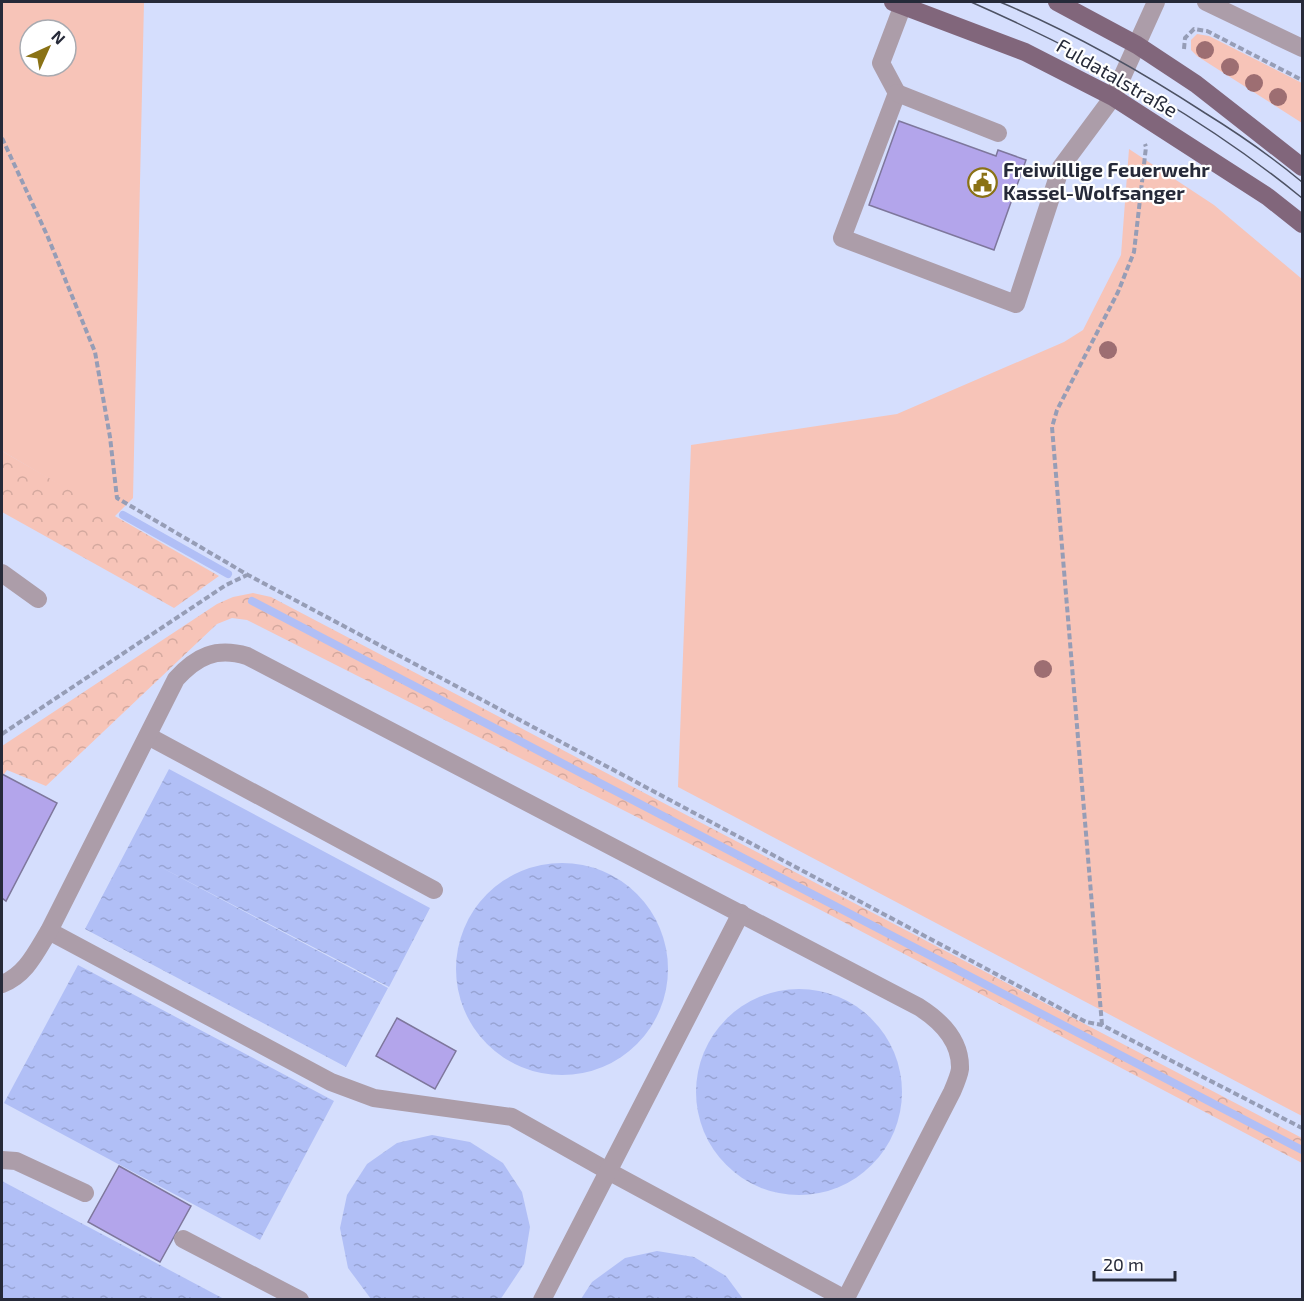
<svg xmlns="http://www.w3.org/2000/svg" width="1304" height="1301" font-family="'Exo 2',sans-serif">
	<defs>
		<pattern id="forest-crowns" width="20" height="18" patternUnits="userSpaceOnUse" patternTransform="scale(1.5)"><rect width="20" height="18" fill="#f7c4b8"/><path d="M2 6a3 3 0 1 1 6 0M12 15a3 3 0 1 1 6 0" fill="none" stroke="#d4a99f"/></pattern>
		<pattern id="water-ripples" width="26" height="14" patternUnits="userSpaceOnUse" patternTransform="scale(1.5)"><rect width="26" height="14" fill="#b1bff6"/><path d="M2 4q2-2 4 0t4 0M15 11q2-2 4 0t4 0" fill="none" stroke="#98a4d4"/></pattern>
	</defs>
	<rect width="100%" height="100%" fill="#d5defd"/>
	<g fill="#f7c4b8" fill-rule="evenodd">
		<path d="M2 2H144L133 498 114 517 2 451ZM30 30H66V66H30Z"/>
		<polygon points="1197,34 1209,36 1302,83 1302,123 1197,56 1191,50 1191,40"/>
		<polygon points="1129,149 1214,205 1302,279 1302,1116 678,787 691,445 897,414 1064,342 1083,330 1121,255"/>
	</g>
	<g fill="url(#forest-crowns)">
		<polygon points="2,451 219,576 174,608 2,512"/>
		<polygon points="253,593 271,597 1302,1138 1302,1163 813,906 247,620 232,618 217,624 46,786 7,770 2,777 2,746 217,604 233,597"/>
	</g>
	<g fill="url(#water-ripples)">
		<polygon points="169,769 430,908 389,987 153,863 388,988 346,1067 85,929"/>
		<circle cx="562" cy="969" r="106"/>
		<polygon points="78,965 334,1101 260,1240 4,1103"/>
		<circle cx="799" cy="1092" r="103"/>
		<polygon points="432,1135 470,1142 503,1163 522,1192 530,1227 524,1264 502,1297 499,1299 371,1299 348,1268 340,1228 347,1195 367,1164 397,1143"/>
		<polygon points="2,1181 224,1299 2,1299"/>
		<polygon points="657,1251 694,1257 726,1276 743,1299 581,1299 592,1282 625,1258"/>
	</g>
	<g fill="none" stroke-linecap="round" stroke-linejoin="round">
		<g stroke="#b1bff6" stroke-width="8">
			<polyline points="123,515 228,574"/>
			<polyline points="252,601 1302,1150"/>
		</g>
	</g>
	<g fill="#b3a5eb" stroke="#7e779c" stroke-width="1.5">
		<polygon points="899,121 996,156 998,150 1026,160 994,250 869,205"/>
		<polygon points="2,774 57,803 6,901 2,898"/>
		<polygon points="397,1018 456,1051 435,1089 376,1056"/>
		<polygon points="119,1166 191,1206 160,1262 88,1222"/>
	</g>
	<g fill="none" stroke-linecap="round" stroke-linejoin="round">
		<g stroke="#969db6" stroke-width="4" stroke-dasharray="6 3" stroke-linecap="butt">
			<polyline points="1184,49 1185,38 1194,29 1207,31 1302,80"/>
			<polyline points="2,138 47,235 95,352 110,437 117,498 248,575 1086,1022 1102,1025 1302,1128"/>
			<polyline points="2,734 226,585 247,575"/>
			<polyline points="1102,1025 1052,427 1057,410 1118,292 1134,252 1146,147 1145,144"/>
		</g>
		<g stroke="#ac9da9" stroke-width="18">
			<polyline points="1206,2 1302,48"/>
			<polyline points="903,5 881,63 897,93 842,238 1016,304 1061,167 1113,97 1156,2"/>
			<polyline points="897,93 998,133"/>
			<polyline points="2,573 38,599"/>
			<polyline points="148,736 434,890"/>
			<polyline points="49,931 331,1082 374,1098 512,1117 608,1171 845,1299"/>
			<path d="M2 984C26 975 36 952 49 931L176 679C197 656 216 647 247 656L919 1007C941 1021 961 1041 960 1069 959 1076 955 1085 952 1092L845 1300"/>
			<polyline points="2,1160 16,1161 85,1193"/>
			<polyline points="183,1239 300,1300"/>
			<polyline points="542,1300 741,913"/>
		</g>
		<g stroke="#81667b" stroke-width="18">
			<polyline points="893,2 1025,52 1113,97 1268,197 1302,224"/>
			<polyline points="1057,2 1137,45 1196,84 1302,167"/>
		</g>
		<g stroke="#4d5264" stroke-width="1.5">
			<path d="M971 2C1089 54 1202 116 1302 198"/>
			<path d="M1000 2C1072 32 1139 70 1205 113 1239 134 1272 157 1302 182"/>
		</g>
	</g>
	<g fill="#9d6e72">
		<circle cx="1205" cy="50" r="9"/>
		<circle cx="1230" cy="67" r="9"/>
		<circle cx="1254" cy="83" r="9"/>
		<circle cx="1278" cy="97" r="9"/>
		<circle cx="1108" cy="350" r="9"/>
		<circle cx="1043" cy="669" r="9"/>
	</g>
	<defs>
		<symbol id="civic-ring" viewBox="-11 -11 22 22"><circle r="9.5" fill="#fff" stroke="#8a7215" stroke-width="1.5"/><path d="M-.6-6.5H3V-4.5H.6V-3L4-1V1h2V6H-6V1h2V-1L-.6-3ZM-1.2 2.5V6h2.4V2.5Z" fill="#8a7215"/></symbol>
	</defs>
	<g fill-rule="evenodd">
		<use href="#civic-ring" x="966" y="166" width="33" height="33"/>
	</g>
	<g text-anchor="middle" stroke-width="4.5" stroke-linejoin="round" paint-order="stroke">
		<g font-size="20" fill="#262a39" stroke="#fff">
			<text transform="translate(1117 78) rotate(30)" y="7">Fuldatalstraße</text>
		</g>
		<g font-size="20" font-weight="bold" fill="#262a39" stroke="#fff" text-anchor="start">
			<text x="1003" y="177">Freiwillige Feuerwehr<tspan x="1003" dy="23">Kassel-Wolfsanger</tspan></text>
		</g>
	</g>
	<rect width="1304" height="1301" fill="none" stroke="#262a39" stroke-width="6"/>
	<g transform="translate(48 48) rotate(45)"><circle r="28" fill="#ffffff" stroke="#a8aab0" stroke-width="1.5"/>
	<path d="M0-4.5L10 22L0 15L-10 22Z" fill="#8a7215"/>
	<text y="-9" font-size="16" font-weight="bold" text-anchor="middle" fill="#262a39">N</text>
	</g>
	<path d="M1094 1271v9h81v-9" fill="none" stroke="#262a39" stroke-width="3"/>
	<text x="1103" y="1271" font-size="18" fill="#262a39" stroke="#ffffff" stroke-width="4.5" paint-order="stroke">20 m</text>
</svg>
